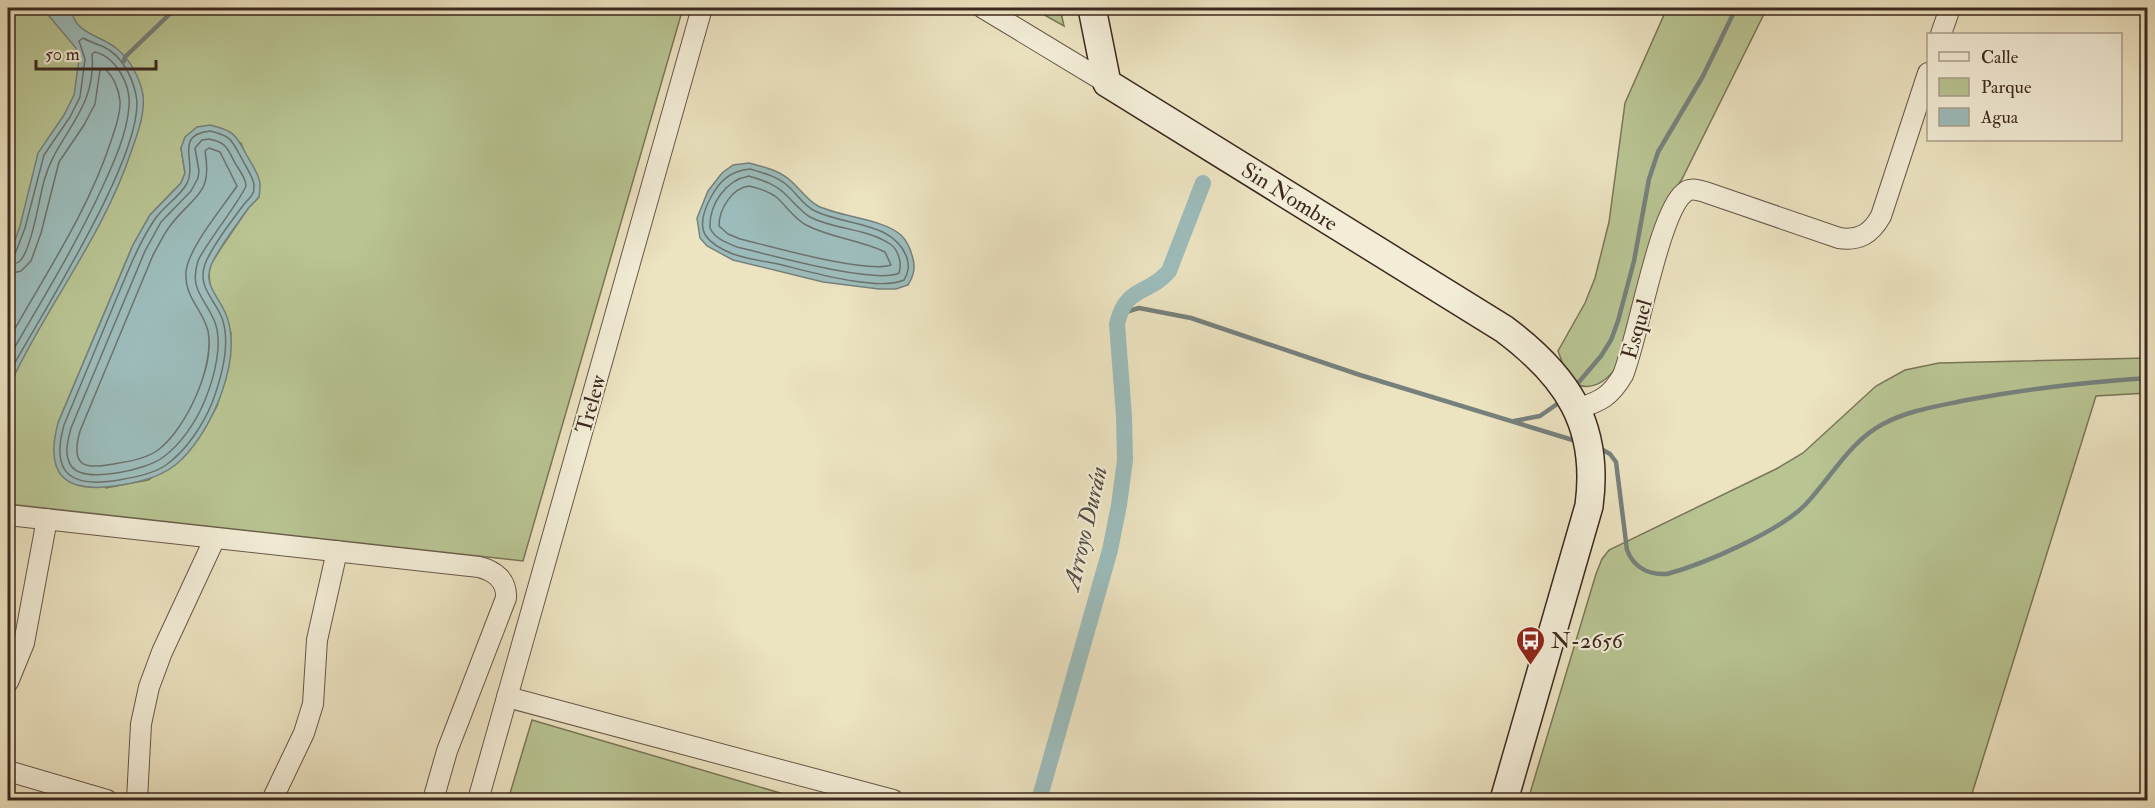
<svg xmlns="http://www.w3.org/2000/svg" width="2155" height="808" font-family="'IM FELL Double Pica',serif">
	<rect width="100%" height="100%" fill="#ece3c1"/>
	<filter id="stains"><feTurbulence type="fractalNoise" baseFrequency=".00333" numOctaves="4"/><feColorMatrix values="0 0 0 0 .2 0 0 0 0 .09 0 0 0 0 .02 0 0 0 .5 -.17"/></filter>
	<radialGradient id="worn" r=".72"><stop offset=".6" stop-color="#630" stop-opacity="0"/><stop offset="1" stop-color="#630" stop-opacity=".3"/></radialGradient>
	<g fill="#b8c492" stroke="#7a7658" stroke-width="1.5" fill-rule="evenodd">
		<path d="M8 8H683L523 561 8 504ZM241 143 259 197 249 207 221 248 211 264 209 273 210 286 231 333 225 379 217 406 202 433 183 458 148 480 106 488 58 423 133 245 150 215 181 183 185 173 181 148Z"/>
		<polygon points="1032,8 1060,8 1064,26"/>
		<path d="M1667 8H1767L1682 179 1663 207 1657 224 1618 364C1608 383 1582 398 1567 374 1563 367 1561 358 1558 351L1585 303 1595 278 1609 222 1625 103Z"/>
		<polygon points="2147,358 2147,393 2096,396 1970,800 1528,800 1596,574 1602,559 1609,550 1776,469 1803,453 1876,386 1905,370 1939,363"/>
		<polygon points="532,720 804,800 508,800"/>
	</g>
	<g fill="#9cbcbb" stroke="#76817d" stroke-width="1.5">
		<path d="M49 8H71C74 34 100 35 116 48 130 59 140 78 143 95 145 113 138 133 132 149 104 236 45 307 8 389V260L20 226 38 153 64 115 74 95 79 60 76 48 49 16Z"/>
		<path d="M210 125C232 130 236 134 246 154 251 163 258 172 260 183 260 186 260 193 259 196 257 201 250 205 247 210 235 227 221 245 212 263 201 285 221 298 227 317 242 360 213 428 182 459 165 476 144 481 121 485 69 494 43 479 58 423L133 245 150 215 181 183 185 173 181 148 185 137 197 127Z"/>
		<path d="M749 163C764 167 779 170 791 181 800 189 808 201 818 206 841 217 883 219 901 235 906 240 910 248 912 255 916 267 914 275 908 285L896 289H879L823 282 733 260 707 246 700 238 697 218 708 191 722 173 733 165Z"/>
	</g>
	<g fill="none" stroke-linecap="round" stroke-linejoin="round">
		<g stroke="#6c726d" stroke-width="1.5">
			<path d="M210 131C232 136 232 141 242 159 246 167 252 175 254 184 254 185 254 192 253 193 251 198 245 202 242 207 230 223 212 246 205 264 197 287 214 298 222 318 231 343 221 379 212 403 203 425 186 451 166 465 153 474 135 477 119 480 72 488 50 475 64 425 81 384 98 343 115 302 127 274 138 244 155 219 164 206 178 198 186 185 199 164 172 135 210 131Z"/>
			<path d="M209 139C225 142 227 147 234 161 238 169 245 176 246 185 247 192 203 247 198 261 189 289 204 297 214 320 224 342 214 378 205 400 197 420 181 445 162 458 147 469 86 484 72 467 63 455 68 440 71 428L145 251 161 222 191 191 198 178 199 171 195 148 202 140Z"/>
			<path d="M209 148 220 152 237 186C223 207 188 248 186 272 184 298 203 309 208 331 215 366 186 429 158 450 147 458 133 461 119 463 87 469 69 470 80 431L153 255C159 245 163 235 170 226 193 195 213 196 205 151Z"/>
			<path d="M750 169C763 173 777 176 788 186 797 194 804 206 815 211 845 226 894 221 907 258 909 266 909 272 904 280 878 292 807 271 778 264 763 261 747 259 733 254 723 250 712 245 706 236 698 224 705 208 711 197 720 180 731 171 750 169Z"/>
			<path d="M749 176C761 180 773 183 783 192 792 200 800 211 810 217 835 230 866 228 890 244 899 250 902 264 899 273 876 285 767 254 737 247 727 243 715 239 710 228 709 204 726 180 749 176Z"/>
			<path d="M749 186C758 188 767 191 775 196 786 205 793 218 806 225 831 238 860 240 885 252L891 265C866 274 770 246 740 239L728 234 719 226C719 209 732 188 749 186Z"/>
			<path d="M8 258 15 254 25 228 44 155 70 117 80 97 85 59 79 41 83 38C90 42 97 44 104 47 122 56 132 76 136 95 148 150 37 321 8 375"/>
			<path d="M8 265C12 265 16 264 20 261 32 248 39 199 44 181 57 133 97 111 92 54L95 52C116 57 131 85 129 106 127 134 114 162 102 188 75 247 40 303 8 359"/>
			<path d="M8 274 21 271 31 261 41 233 59 162 84 125 95 104 100 70 105 69C113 76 119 89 120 101 121 114 115 129 111 141 88 212 44 276 8 341"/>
		</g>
		<g stroke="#76817d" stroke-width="4.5">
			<polyline points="124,61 125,57 176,8"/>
			<polyline points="1119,314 1139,308 1191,318 1360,375 1576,441"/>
			<polyline points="1578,383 1601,356 1611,340 1618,321 1634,261 1649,179 1658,152 1703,76 1736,8"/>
			<polyline points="1514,421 1540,416 1560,402"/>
			<path d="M1603 450 1610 454 1616 462 1627 550C1634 568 1649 575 1667 574 1704 564 1778 532 1805 505 1830 479 1850 441 1883 424 1909 410 1939 406 1967 400 2026 389 2087 382 2148 378"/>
		</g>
		<path stroke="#9cbcbb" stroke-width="16" d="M1039 800 1110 550 1119 505 1125 460 1124 416 1117 324C1126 285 1148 296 1169 271L1203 183"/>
		<defs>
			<g id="minor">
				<polyline points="983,8 1107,83"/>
				<polyline points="1941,34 1950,8"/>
				<path d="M1577 409C1601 401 1610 397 1623 375 1638 338 1659 213 1684 193 1690 187 1698 190 1705 192L1839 238C1859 241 1871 234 1881 216L1928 73"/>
				<path d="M8 515 479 567C495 571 507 580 506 598L447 751 433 800"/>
				<polyline points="8,682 24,643 47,519"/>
				<polyline points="507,697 893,800"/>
				<polyline points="8,771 107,800"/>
				<polyline points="137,800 141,724 149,687 162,652 215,538"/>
				<polyline points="272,800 304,733 313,704 317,640 337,551"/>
				<polyline points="478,800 702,8"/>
			</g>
			<path id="secondary" d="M1092 8 1107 83 1504 329C1567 376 1600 425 1589 506L1504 800"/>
		</defs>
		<use href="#minor" stroke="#685748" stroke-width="22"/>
		<use href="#secondary" stroke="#3c281f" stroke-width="30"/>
		<use href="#minor" stroke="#f3edd7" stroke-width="20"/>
		<use href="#secondary" stroke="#f3edd7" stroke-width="27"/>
	</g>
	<defs>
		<symbol id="bus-pin" viewBox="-11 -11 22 30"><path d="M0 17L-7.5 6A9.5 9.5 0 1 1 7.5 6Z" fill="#8f2418" stroke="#f3edd7"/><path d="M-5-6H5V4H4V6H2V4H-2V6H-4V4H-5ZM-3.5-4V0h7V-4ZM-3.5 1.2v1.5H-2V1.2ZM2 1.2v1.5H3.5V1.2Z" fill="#fff"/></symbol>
	</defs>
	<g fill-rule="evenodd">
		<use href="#bus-pin" x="1514" y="624" width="33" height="45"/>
	</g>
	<g text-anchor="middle" stroke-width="4.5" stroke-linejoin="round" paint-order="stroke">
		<g font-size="22" fill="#3c281f" stroke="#f3edd7">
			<text transform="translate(1290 196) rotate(32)" y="8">Sin Nombre</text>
			<text transform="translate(1636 329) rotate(-74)" y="8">Esquel</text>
			<text transform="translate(590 404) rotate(-74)" y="8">Trelew</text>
		</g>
		<g font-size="22" fill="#3c281f" stroke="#f3edd7" text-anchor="start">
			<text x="1551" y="648">N-2656</text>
		</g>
		<g font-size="24" font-style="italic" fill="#544d46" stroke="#f3edd7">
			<text transform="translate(1085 528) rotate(-77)" y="8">Arroyo Durán</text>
		</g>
	</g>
	<rect width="2155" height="808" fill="none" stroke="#ece3c1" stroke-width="30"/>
	<rect x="9" y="9" width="2137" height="790" fill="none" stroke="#3c281f" stroke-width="3"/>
	<rect x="15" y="15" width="2125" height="778" fill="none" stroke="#3c281f" stroke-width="1.5"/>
	<rect x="1927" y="33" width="195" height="108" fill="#f3edd7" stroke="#aa9e8d" stroke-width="1.5"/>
	<rect x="1939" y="52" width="30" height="9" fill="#f3edd7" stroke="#aa9e8d" stroke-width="1.5"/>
	<text x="1981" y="63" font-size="18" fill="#3c281f">Calle</text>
	<rect x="1939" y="78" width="30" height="18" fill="#b8c492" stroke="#aa9e8d" stroke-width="1.5"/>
	<text x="1981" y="93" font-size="18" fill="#3c281f">Parque</text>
	<rect x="1939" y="108" width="30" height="18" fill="#9cbcbb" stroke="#aa9e8d" stroke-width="1.5"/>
	<text x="1981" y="123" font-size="18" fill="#3c281f">Agua</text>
	<path d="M36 60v9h120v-9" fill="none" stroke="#3c281f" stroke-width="3"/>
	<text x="45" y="60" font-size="18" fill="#3c281f" stroke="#f3edd7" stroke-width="4.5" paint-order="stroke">50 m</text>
	<rect width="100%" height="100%" filter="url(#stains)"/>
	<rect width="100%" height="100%" fill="url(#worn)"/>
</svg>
